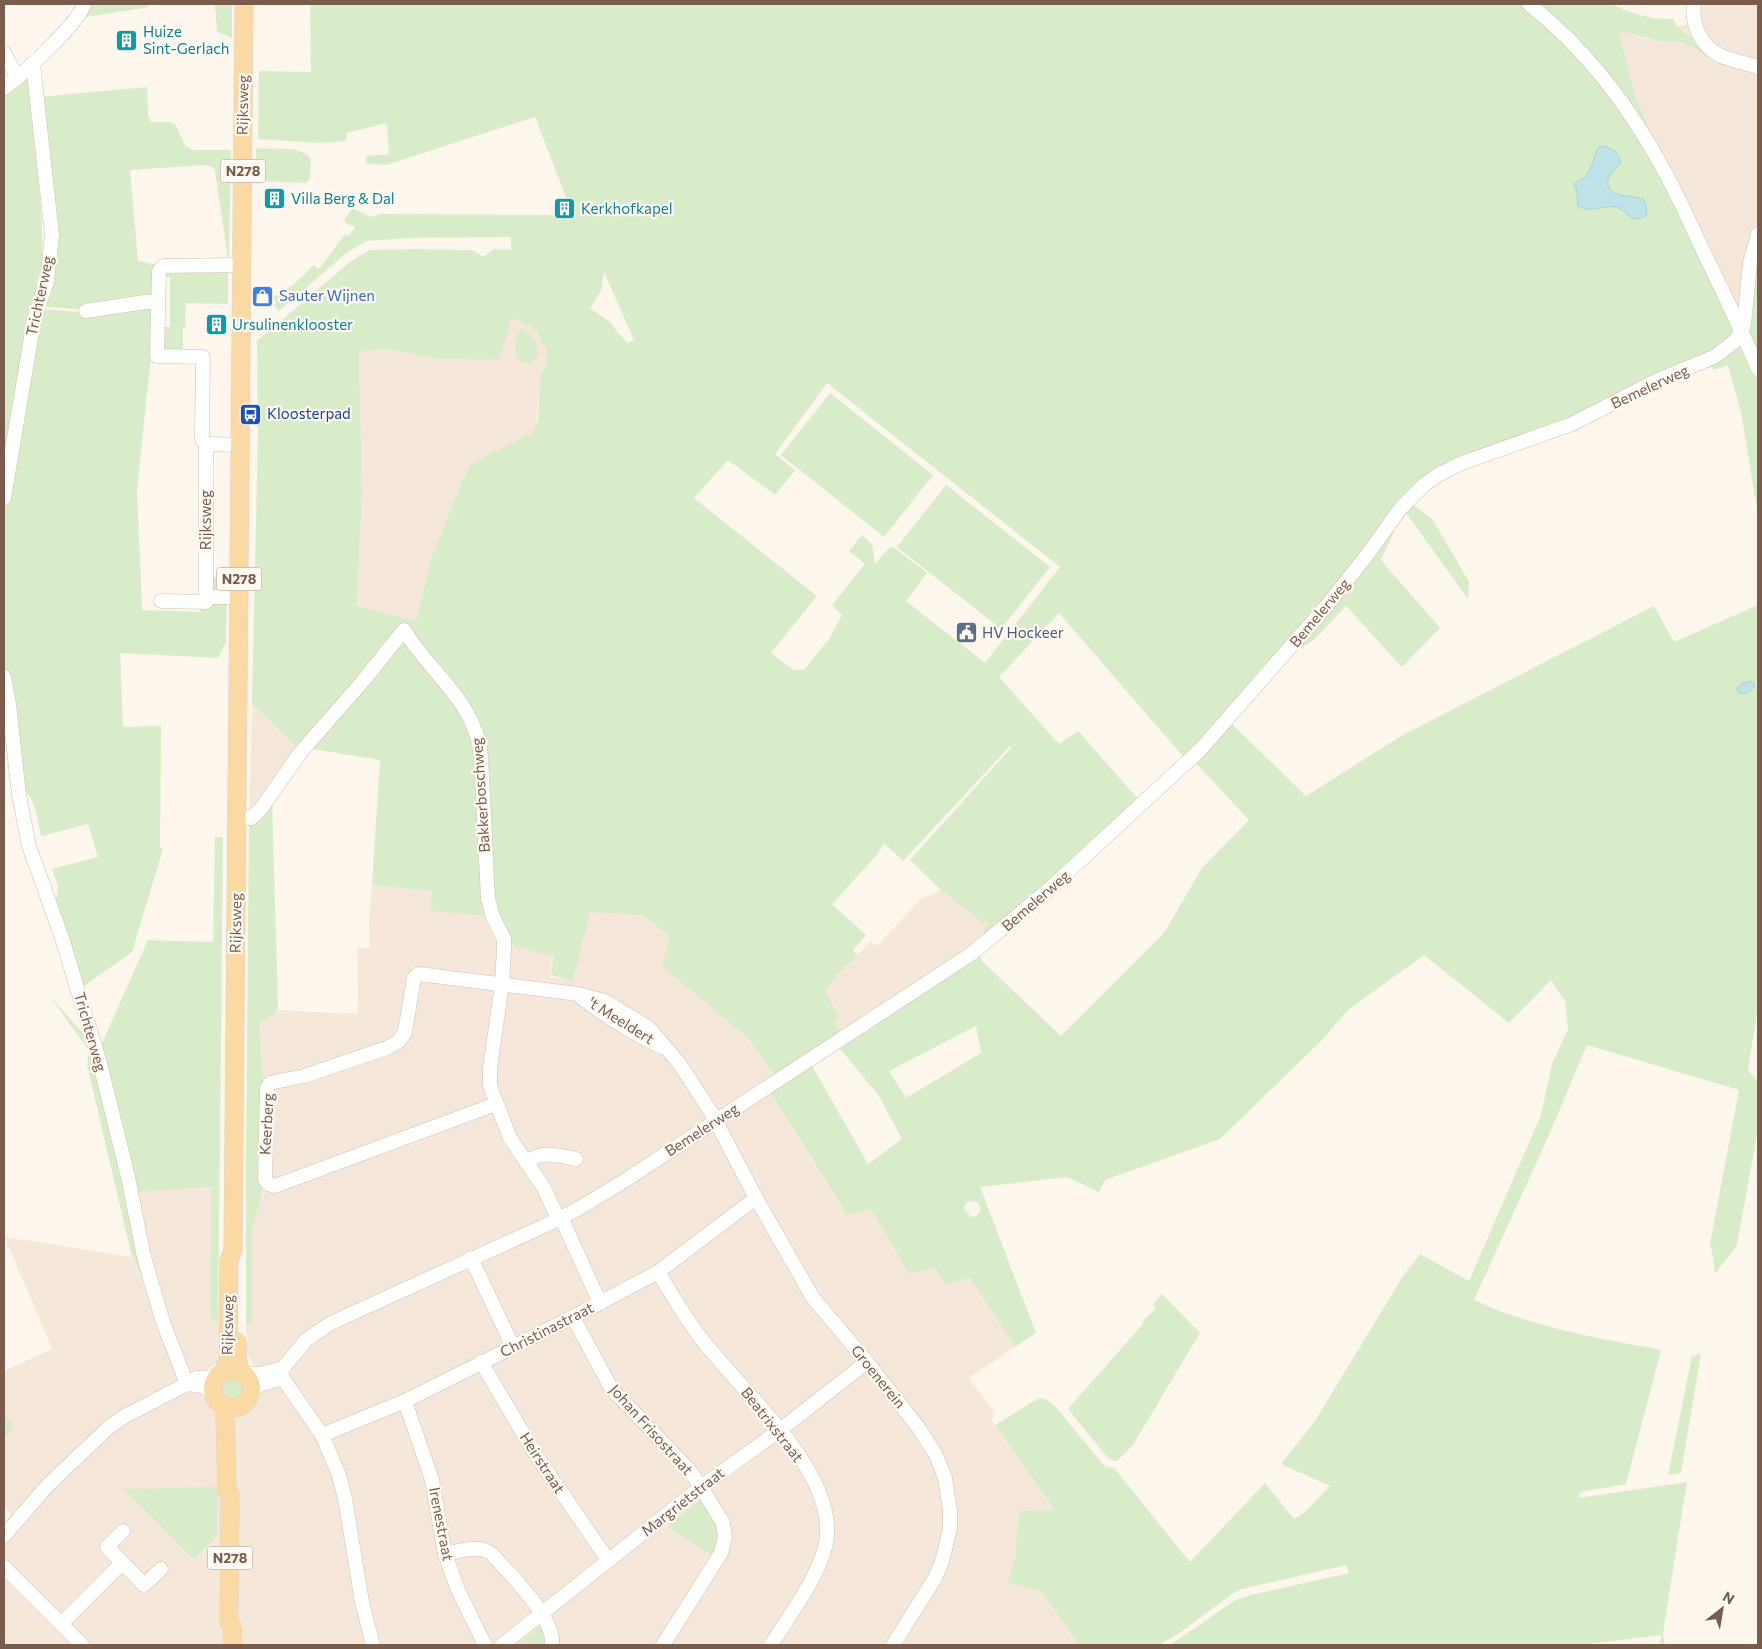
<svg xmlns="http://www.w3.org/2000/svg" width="1762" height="1649" font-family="Commissioner,sans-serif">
	<rect width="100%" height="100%" fill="#fdf6ec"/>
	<g fill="#f5e8da">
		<polygon points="1696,4 1758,4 1758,260 1744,331 1666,169 1635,95 1619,30 1637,37 1658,41 1688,45 1689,36 1677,26 1691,24"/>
		<polygon points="512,318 536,329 545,348 547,363 540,376 536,427 533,432 471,464 460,486 431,559 416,621 357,606 362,491 359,352 385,349 438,359 499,360"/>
		<polygon points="252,704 295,745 312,749 259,817 249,827"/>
		<polygon points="372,885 432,891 431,911 484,916 485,904 552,955 550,977 572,980 588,908 642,913 670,936 729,1022 748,1038 774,1074 780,1084 769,1092 841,1207 871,1209 909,1274 935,1268 946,1286 969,1277 1015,1347 969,1378 994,1412 992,1421 1056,1511 1018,1536 1011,1577 1041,1591 1079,1645 551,1645 542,1624 517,1645 480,1645 478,1642 472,1645 4,1645 4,1523 11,1515 4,1507 4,1439 15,1427 4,1414 4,1371 52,1349 5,1237 132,1257 151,1301 134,1192 211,1186 214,1321 218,1322 221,1325 217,1362 207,1370 205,1374 201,1391 212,1410 218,1416 227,1419 245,1415 258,1403 262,1391 258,1374 247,1353 246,1323 252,1322 252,1230 261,1197 264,1088 259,1023 276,1014 278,1010 358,1014 357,948 370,948 369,921"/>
		<polygon points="941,890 983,922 988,919 979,953 840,1032 833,1022 840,1018 827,995 828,988 837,975 871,941 877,946 921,899"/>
	</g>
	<g fill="#d8ecc9" fill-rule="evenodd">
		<polygon points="92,4 148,4 149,7 81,18"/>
		<polygon points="215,4 232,4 232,38 217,32"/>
		<path d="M310 4H1611C1631 13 1650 20 1673 19L1677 26 1689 36 1758 66V74L1714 59 1688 45 1681 43 1658 41 1619 31 1635 95 1666 169 1744 330 1758 260V516L1741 412 1728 365 1714 370 1708 364 1451 471 1410 502 1433 520 1469 582 1468 599 1404 510 1381 560 1440 628 1402 667 1346 606 1313 641 1261 668 1187 761 1059 613 999 677 1059 744 1078 731 1146 808 979 953 982 961 1061 1036 1164 933 1202 868 1249 820 1194 761 1230 722 1306 796 1401 736 1654 606 1674 642 1758 605V1007L1748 1070 1758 1082V1129L1737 1245 1715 1274 1713 1256 1710 1244 1739 1090 1587 1045 1549 1135 1474 1300C1532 1327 1598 1338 1661 1350L1626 1484 1580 1492 1579 1498 1687 1482 1664 1626 1663 1635 1665 1645H1659L1662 1635 1579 1645H1170L1234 1601 1251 1595 1349 1573 1346 1565 1242 1589 1232 1594 1181 1632 1159 1645H1079L1041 1591 1008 1582 1015 1557 1019 1511 1055 1510 995 1425 1039 1398 1046 1399 1055 1406 1101 1462 1106 1467 1114 1468 1190 1562 1265 1483 1294 1519 1305 1512 1330 1486 1281 1464 1315 1421 1403 1276 1420 1254 1469 1281 1541 1115 1552 1064 1568 1029 1565 1001 1551 980 1509 1023 1424 955 1348 1010 1322 1040 1220 1139 1105 1180 1099 1192 1067 1177 980 1187 1036 1333 1015 1347 969 1277 946 1286 935 1268 909 1274 871 1209 847 1215 769 1091 811 1064 868 1164 902 1139 879 1096 838 1046 979 953 987 920 983 923 941 890 910 860 1012 747H1009L903 861 884 843 876 856 832 904 866 935 853 950 857 955 837 975 826 991 827 995 840 1018 834 1023 840 1032 774 1074 748 1038 662 966 670 936 643 915 590 912 573 981 551 975 553 957 514 946 485 903 484 916 430 911 432 891 372 885 380 760 312 749 295 745 252 704 258 432 257 341 350 262 369 250 414 249 472 250 483 257 494 249 511 250V237L408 238 366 241 345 254 279 311 274 305 277 303 273 297 293 285 314 265 318 269 322 265 345 234 349 236 355 227 351 224 350 226 344 221 352 208 371 217 380 214 573 215 535 117 386 165 366 163V156L389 154 387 123 347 133 346 141 318 143 258 139 259 71 311 72ZM604 272 634 340 628 343 619 334 610 322 590 308 601 291ZM512 318 536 329 545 348 547 363 540 376 538 420 533 432 471 464 460 486 431 559 416 621 357 606 362 491 359 352 385 349 438 359 499 360ZM827 383 1060 567 985 663 906 601 927 573 893 547 888 549 875 564 872 544 862 535 849 551 865 564 832 605 842 615 830 638 804 670H794L771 653 817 596 694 498 728 460 775 495 795 470 775 454ZM976 1026 981 1053 906 1098 889 1071ZM971 1201 977 1202C982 1207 981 1213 975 1217L970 1216 964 1208 966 1203Z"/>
		<path d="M27 76 41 207 43 260 35 295 41 309 78 312 140 305 154 310 151 356 137 490 142 610 200 612 202 577H227L226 642 218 658 120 653 123 727 161 726 160 847 163 849 132 952 80 989 55 908 58 886 52 869 98 857 88 824 41 836C37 818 36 798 21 788L4 662V95Z"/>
		<polygon points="147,87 148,115 151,122 170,122 176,125 185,146 193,150 231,150 229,256 228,259 215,171 212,167 206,165 130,170 138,261 154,264 154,293 153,296 86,310 40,306 52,258 39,97"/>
		<path d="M256 148C268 149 304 146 310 158 312 163 310 172 310 178L306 183 256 181Z"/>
		<polygon points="228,270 228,304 186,303 185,328 183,328 183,354 160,354 160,327 170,327 170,277 163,276 164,272"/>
		<path d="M522 328C532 334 541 346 537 358L528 363 520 362C512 353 514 336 522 328Z"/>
		<polygon points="830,393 933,475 884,537 781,455"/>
		<polygon points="946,485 1050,567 1001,629 897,547"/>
		<polygon points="272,800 278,1007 276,1014 259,1023 264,1088 261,1197 252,1230 252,1323 246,1323 246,1146 249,827"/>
		<polygon points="215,837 223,837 218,1322 210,1318 211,1187 134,1192 99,1050 148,940 213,942"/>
		<polygon points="49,995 89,1040 153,1305 131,1253 87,1065 89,1051"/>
		<polygon points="1162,1294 1200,1333 1133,1445 1117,1461 1112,1460 1107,1457 1068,1409 1142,1325 1143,1321 1156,1308 1153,1305"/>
		<polygon points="1701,1354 1681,1473 1668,1475 1692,1356"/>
		<circle cx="233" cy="1388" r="12"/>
		<polygon points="4,1414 15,1427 4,1439"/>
		<polygon points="218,1487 217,1536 194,1559 123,1489"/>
		<polygon points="702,1498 720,1521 716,1558 667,1527"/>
		<polygon points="542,1624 551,1645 517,1645"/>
	</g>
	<g fill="#bfe3e8" stroke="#a5d3da">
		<path d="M1605 146 1617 153 1621 163C1618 167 1612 170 1610 175 1599 198 1631 195 1643 199L1646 205 1647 215 1639 219 1631 218C1611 194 1597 217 1578 206L1577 192 1574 184C1578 180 1584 180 1587 175 1593 166 1594 155 1599 147Z"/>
		<path d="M1751 681 1754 683V687C1751 692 1743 695 1738 692L1737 688 1741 684Z"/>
	</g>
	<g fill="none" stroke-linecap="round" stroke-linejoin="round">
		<defs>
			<g id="minor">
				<path d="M1529 4C1586 49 1632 110 1666 174 1678 196 1688 219 1699 242 1719 284 1740 326 1758 369"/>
				<path d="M1694 4C1691 24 1701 47 1721 56 1733 61 1746 63 1758 67"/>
				<polyline points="4,53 18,78"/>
				<path d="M4 88C21 76 80 22 84 4"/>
				<polyline points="86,311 145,302 158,302"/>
				<polyline points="206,444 240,445"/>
				<polyline points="4,498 34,320 47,281 52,235 33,64"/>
				<polyline points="239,597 206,597 206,444 202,439 202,432 203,357 157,356 159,271 163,266 242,265"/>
				<polyline points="161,601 206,602 206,597"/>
				<polyline points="4,677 9,704 19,795 29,846 62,938 99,1060 128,1177 144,1257 163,1322 187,1384"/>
				<path d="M237 819 251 818 261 809 300 753 363 681 404 630C430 673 477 703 481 757L488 899 493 917 504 939V948L502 984 490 1068V1086L510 1138 544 1188 558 1219"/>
				<path d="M582 998C607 1017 633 1034 662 1047"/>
				<polyline points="496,1104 275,1186 268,1184 265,1179 267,1088 270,1083 304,1076 389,1047 399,1041 405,1032 414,978 419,974 578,994 605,1001 649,1028 679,1063 711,1112 756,1198 813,1298 867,1362 918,1427 936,1455 945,1478 950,1510 950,1528 942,1562 935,1578 893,1645"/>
				<path d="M526 1162C545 1150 555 1155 576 1159"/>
				<polyline points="561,1217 600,1303"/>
				<polyline points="471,1258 513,1347"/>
				<path d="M658 1272C671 1293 683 1314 697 1333 736 1387 831 1464 827 1534 825 1570 790 1614 771 1645"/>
				<polyline points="573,1317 611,1388 690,1471 701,1487 723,1523 725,1537 721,1553 663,1645"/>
				<polyline points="481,1362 536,1455 608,1560"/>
				<polyline points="277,1370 322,1435 339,1475 345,1499 362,1602 373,1645"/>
				<polyline points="245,1374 260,1374 283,1368"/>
				<polyline points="188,1384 202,1386 214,1393"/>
				<polyline points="251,1392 259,1385 276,1380 281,1376 283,1368 306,1340 331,1323 544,1226 576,1210 621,1183 971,954 1045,893 1200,750 1329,603 1367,555 1401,508 1425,484 1438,475 1462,463 1572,424 1658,380 1714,357 1735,341 1742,331 1744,324 1750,263 1758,234"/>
				<polyline points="405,1401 432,1480 445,1554 458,1590 485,1645"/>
				<polyline points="322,1435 405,1401 573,1317 658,1272 756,1198"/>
				<polyline points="123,1531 107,1547 144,1585 161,1569"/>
				<polyline points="4,1536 47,1486 109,1427 125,1416 187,1384 196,1378 217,1377"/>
				<path d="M445 1554C461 1551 479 1544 492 1554 510 1575 555 1617 552 1645"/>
				<polyline points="4,1567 82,1645"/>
				<polyline points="61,1624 122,1563"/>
				<polyline points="502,1645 701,1487 780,1430 867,1362"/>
			</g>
			<g id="major">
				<polyline points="237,1342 238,1364 240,1371"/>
				<circle cx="232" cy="1389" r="19"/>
				<polyline points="224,1371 228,1359 229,1261 233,1250 244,4"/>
				<polyline points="224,1405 225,1414 227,1490 230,1494 229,1622 232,1627 233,1645"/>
			</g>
		</defs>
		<use href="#minor" stroke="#d1beb0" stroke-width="15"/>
		<use href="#major" stroke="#dad1cd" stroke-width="19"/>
		<use href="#minor" stroke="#fff" stroke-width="14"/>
		<use href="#major" stroke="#fbd9a5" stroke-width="18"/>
	</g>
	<defs>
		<symbol id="building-square" viewBox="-11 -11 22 22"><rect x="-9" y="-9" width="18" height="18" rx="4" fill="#0f9aa8" stroke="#fffaf3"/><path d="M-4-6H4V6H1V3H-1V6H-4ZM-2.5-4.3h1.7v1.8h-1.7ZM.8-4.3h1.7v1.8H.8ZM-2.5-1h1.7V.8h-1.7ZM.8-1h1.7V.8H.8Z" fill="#fff"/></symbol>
		<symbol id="shop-square" viewBox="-11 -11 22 22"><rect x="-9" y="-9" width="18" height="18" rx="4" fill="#3f7fe0" stroke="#fffaf3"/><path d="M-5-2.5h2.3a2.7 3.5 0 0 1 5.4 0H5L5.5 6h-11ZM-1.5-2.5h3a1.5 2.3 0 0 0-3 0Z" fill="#fff"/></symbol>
		<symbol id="bus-square" viewBox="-11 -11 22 22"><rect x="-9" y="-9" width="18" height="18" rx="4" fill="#1a4fb4" stroke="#fffaf3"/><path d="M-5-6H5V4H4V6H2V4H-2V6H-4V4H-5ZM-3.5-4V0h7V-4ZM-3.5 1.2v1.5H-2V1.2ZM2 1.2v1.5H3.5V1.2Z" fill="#fff"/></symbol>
		<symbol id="civic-square" viewBox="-11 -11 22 22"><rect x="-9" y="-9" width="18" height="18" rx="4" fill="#5c6f8a" stroke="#fffaf3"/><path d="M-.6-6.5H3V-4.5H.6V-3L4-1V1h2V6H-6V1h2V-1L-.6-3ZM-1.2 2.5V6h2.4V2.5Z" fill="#fff"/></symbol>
	</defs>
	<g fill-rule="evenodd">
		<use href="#building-square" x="114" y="28" width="25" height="25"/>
		<use href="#building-square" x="262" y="186" width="25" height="25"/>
		<use href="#building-square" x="552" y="196" width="25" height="25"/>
		<use href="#shop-square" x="250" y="284" width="25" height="25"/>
		<use href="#building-square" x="204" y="312" width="25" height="25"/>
		<use href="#bus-square" x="238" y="402" width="25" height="25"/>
		<use href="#civic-square" x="954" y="620" width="25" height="25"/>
	</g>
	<g text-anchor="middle" stroke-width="4.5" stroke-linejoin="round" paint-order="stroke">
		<g fill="#fffaf3" stroke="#a28b7f" stroke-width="1">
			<rect x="220.5" y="159.5" width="45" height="23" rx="4"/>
			<rect x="216.5" y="567.5" width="45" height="23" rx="4"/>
			<rect x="207.5" y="1546.5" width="45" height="23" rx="4"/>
		</g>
		<g font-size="14" font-weight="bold" fill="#7a5c4d">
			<text x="243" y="176">N278</text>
			<text x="239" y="584">N278</text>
			<text x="230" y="1563">N278</text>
		</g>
		<g font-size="15" fill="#0d838f" stroke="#fffaf3" text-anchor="start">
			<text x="143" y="37">Huize<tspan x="143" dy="17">Sint-Gerlach</tspan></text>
			<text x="291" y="204">Villa Berg &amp; Dal</text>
			<text x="581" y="214">Kerkhofkapel</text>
			<text x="232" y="330">Ursulinenklooster</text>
		</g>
		<g font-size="15" fill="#7a5c4d" stroke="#fffaf3">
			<text transform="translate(243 105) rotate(-89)" y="5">Rijksweg</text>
			<text transform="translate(40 296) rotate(-78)" y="5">Trichterweg</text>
			<text transform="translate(1650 387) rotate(-25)" y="5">Bemelerweg</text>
			<text transform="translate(206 520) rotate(-90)" y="5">Rijksweg</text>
			<text transform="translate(1320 613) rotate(-50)" y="5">Bemelerweg</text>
			<text transform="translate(481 795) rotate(-94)" y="5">Bakkerboschweg</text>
			<text transform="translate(1036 901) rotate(-41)" y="5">Bemelerweg</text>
			<text transform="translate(236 923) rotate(-89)" y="5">Rijksweg</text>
			<text transform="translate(621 1021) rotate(32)" y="5">'t Meeldert</text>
			<text transform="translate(90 1032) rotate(74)" y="5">Trichterweg</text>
			<text transform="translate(267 1124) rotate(-87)" y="5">Keerberg</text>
			<text transform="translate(702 1130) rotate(-33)" y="5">Bemelerweg</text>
			<text transform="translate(228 1325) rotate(-89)" y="5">Rijksweg</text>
			<text transform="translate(547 1330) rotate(-27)" y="5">Christinastraat</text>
			<text transform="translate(878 1377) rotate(51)" y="5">Groenerein</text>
			<text transform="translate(772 1425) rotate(52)" y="5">Beatrixstraat</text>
			<text transform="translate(651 1430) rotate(48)" y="5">Johan Frisostraat</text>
			<text transform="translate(542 1463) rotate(57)" y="5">Heirstraat</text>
			<text transform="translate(683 1502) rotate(-38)" y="5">Margrietstraat</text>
			<text transform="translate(441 1524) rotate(79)" y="5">Irenestraat</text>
		</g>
		<g font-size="15" fill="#366cbe" stroke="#fffaf3" text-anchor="start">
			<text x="279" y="301">Sauter Wijnen</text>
		</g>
		<g font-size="15" fill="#164399" stroke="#fffaf3" text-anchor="start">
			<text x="267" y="419">Kloosterpad</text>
		</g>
		<g font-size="15" fill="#4e5e75" stroke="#fffaf3" text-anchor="start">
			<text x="982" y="638">HV Hockeer</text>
		</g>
	</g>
	<rect width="1762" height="1649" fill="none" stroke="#7a5c4d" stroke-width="10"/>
	<g transform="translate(1722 1609) rotate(31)" stroke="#fffaf3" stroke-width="4" paint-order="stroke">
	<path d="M0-4L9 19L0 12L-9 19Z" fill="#7a5c4d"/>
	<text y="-8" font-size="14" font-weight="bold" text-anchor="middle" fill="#7a5c4d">N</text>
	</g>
</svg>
